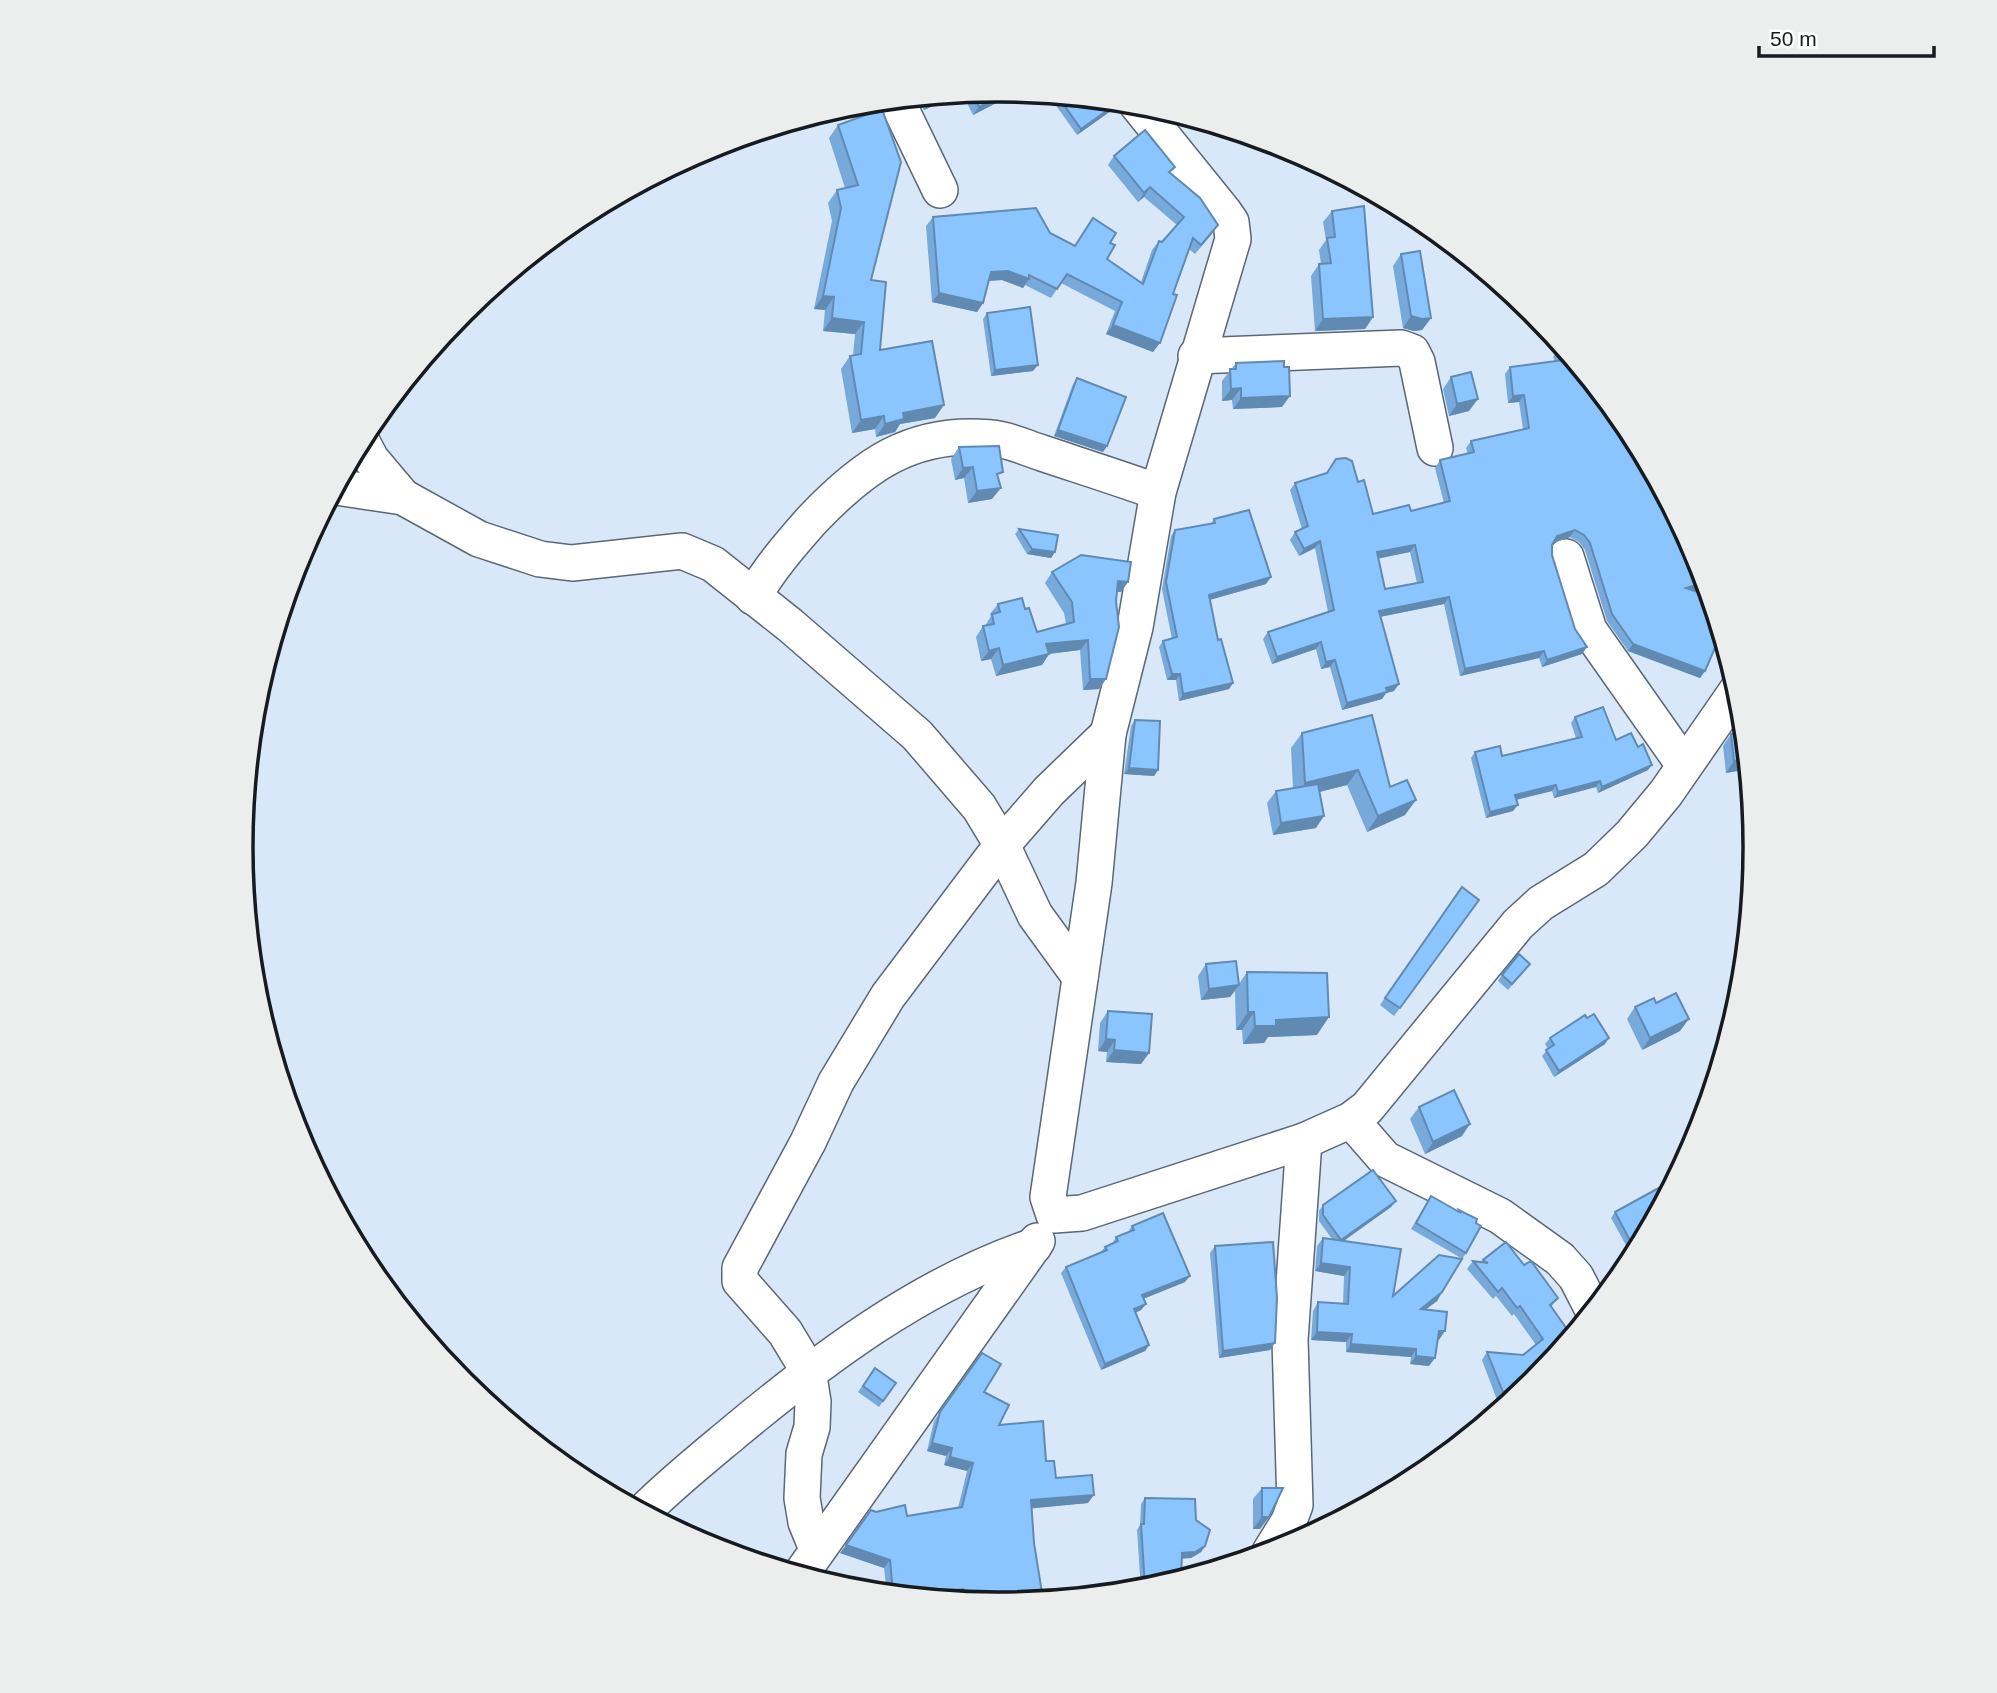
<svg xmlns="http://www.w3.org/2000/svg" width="1997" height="1693" font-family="Helvetica,sans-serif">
	<rect width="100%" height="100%" fill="#d9e8f8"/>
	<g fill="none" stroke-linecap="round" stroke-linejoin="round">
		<defs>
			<g id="minor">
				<polyline points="896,99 940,190"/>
				<polyline points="1136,103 1224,212 1231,222 1233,239 1158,492 1135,627 1108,734 1094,883 1048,1197 1054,1215 1082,1213 1304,1141 1351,1120 1367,1108 1518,924 1541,903 1596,869 1632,834 1666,793 1738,689"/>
				<polyline points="1196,356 1401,348 1412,352 1417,362 1435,448"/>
				<polyline points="361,440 371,459 403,497"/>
				<polyline points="336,487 403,497 479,539 540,559 572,563 682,551 713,564 790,625 917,735 979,807 1002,845 1035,915 1080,977"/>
				<polyline points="1566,557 1589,630 1684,765"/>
				<path d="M753 597C770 568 789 546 811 521 863 466 912 430 991 438 1008 439 1026 448 1042 453 1081 466 1119 478 1158 492"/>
				<polyline points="1351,1120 1385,1159 1500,1216 1560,1259 1576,1277 1593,1310"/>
				<path d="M644 1511C671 1484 702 1459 732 1434 822 1359 921 1284 1034 1246"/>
				<polyline points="817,1549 806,1522 802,1498 804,1454 812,1427 813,1402 808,1370 785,1332 740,1281 740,1268 808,1142 836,1082 888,996 1002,845 1049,791 1108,734"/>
				<polyline points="1270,1552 1289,1521 1295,1505 1290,1340 1304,1141"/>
				<polyline points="801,1574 1037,1241"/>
			</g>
		</defs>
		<use href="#minor" stroke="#5a6775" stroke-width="38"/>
		<use href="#minor" stroke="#fff" stroke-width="35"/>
	</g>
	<g fill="#77a9db" fill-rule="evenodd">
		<polygon points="999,89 1004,99 973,115 962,93"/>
		<polygon points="961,93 924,110 916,97"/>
		<polygon points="1059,98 1115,108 1077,135 1055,104"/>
		<polygon points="885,100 886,106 883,110 871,280 880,350 935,418 900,424 895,432 876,437 875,429 852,433 841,369 850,356 853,355 855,334 823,331 825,310 814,309 832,221 828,203 837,190 845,188 829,138 838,125 864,116 861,103"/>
		<polygon points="1114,156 1171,173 1212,234 1195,254 1189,249 1153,352 1106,334 1115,311 1061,283 1051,298 1025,285 1023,288 1002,280 989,281 983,303 977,312 932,302 926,226 933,217 1050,233 1075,246 1110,243 1107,259 1141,282 1152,250 1159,241 1162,242 1177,225 1144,197 1138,202 1108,165"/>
		<polygon points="1332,211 1373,317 1365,329 1315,331 1311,276 1319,264 1321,264 1319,250 1326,240 1323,222"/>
		<polygon points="1401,254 1431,318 1422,330 1414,331 1403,328 1393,266"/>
		<polygon points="987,313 1033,371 991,376 983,319"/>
		<path d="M1558 350 1698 557 1707 587 1695 591 1724 642 1719 640 1705 671 1700 678 1628 651 1607 621 1585 550 1579 542 1570 537 1553 543 1552 545V555L1582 654 1542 667 1539 658 1460 676 1444 604 1380 617 1394 691 1386 693 1382 699 1342 710 1330 667 1321 669 1316 649 1272 664 1263 639 1268 632 1328 612 1315 548 1299 556 1290 540 1295 532 1302 529 1290 490 1295 483 1326 473 1358 482 1373 514 1411 511 1444 503 1435 468 1440 460 1468 454 1466 448 1471 441 1523 429 1519 402 1508 403 1505 374 1510 367 1555 361 1553 357ZM1410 552 1417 583 1385 589 1378 558Z"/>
		<polygon points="1236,363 1282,407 1233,409 1232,400 1222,401 1222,381"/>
		<polygon points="1451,377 1469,411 1449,416 1443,389"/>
		<polygon points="1077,378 1107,446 1103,452 1054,436 1073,384"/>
		<polygon points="959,447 998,479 992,499 968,503 964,478 955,480 951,459"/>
		<polygon points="1214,519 1266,584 1210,600 1218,640 1233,683 1229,689 1179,701 1176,680 1167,680 1159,647 1163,641 1172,639 1162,589 1171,536 1175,530 1211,524"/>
		<polygon points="1019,529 1055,552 1051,558 1027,554 1015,534"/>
		<polygon points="1052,572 1128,582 1121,592 1117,592 1106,679 1099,689 1083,690 1080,650 1049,654 1042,665 996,676 991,659 981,661 976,637 983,626 985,626 991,616 990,614 998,604 1025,609 1037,632 1066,624 1064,613 1045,583"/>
		<polygon points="1575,717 1616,740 1648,770 1598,793 1596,787 1554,798 1552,791 1516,800 1513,811 1486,818 1471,758 1475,752 1502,756 1576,738 1571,723"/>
		<polygon points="1135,720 1158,770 1154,776 1124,774 1131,726"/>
		<polygon points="1302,733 1390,787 1405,815 1367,832 1347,785 1320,792 1316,828 1273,835 1267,803 1276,791 1293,788 1291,748"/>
		<polygon points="1731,734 1748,769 1726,773 1723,746"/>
		<polygon points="1462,887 1479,900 1394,1016 1380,1005"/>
		<polygon points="1206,964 1239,984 1247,972 1317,1035 1268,1037 1264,1043 1243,1044 1242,1030 1236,1030 1235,991 1230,997 1201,1000 1198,976"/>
		<polygon points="1525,970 1508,990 1498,981 1502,975"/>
		<polygon points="1656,1003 1680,1031 1642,1050 1627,1019 1635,1007"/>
		<polygon points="1108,1011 1149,1053 1141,1064 1106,1062 1107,1052 1098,1051 1100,1023"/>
		<polygon points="1732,1026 1722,1057 1717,1045 1729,1027"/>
		<polygon points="1550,1038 1605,1044 1554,1077 1542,1056 1548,1049 1545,1044"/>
		<polygon points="1419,1107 1462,1136 1425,1154 1410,1119"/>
		<polygon points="1675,1179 1633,1258 1611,1218 1615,1212"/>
		<polygon points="1431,1196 1458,1212 1459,1210 1477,1219 1466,1253 1437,1301 1426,1309 1439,1340 1437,1340 1429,1366 1410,1364 1411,1357 1346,1352 1346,1342 1311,1340 1313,1311 1318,1302 1343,1304 1344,1276 1315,1271 1317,1246 1323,1238 1332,1239 1319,1221 1319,1211 1323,1205 1396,1201 1391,1207 1344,1241 1393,1296 1461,1258 1411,1229"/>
		<polygon points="1132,1226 1185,1282 1143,1299 1146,1304 1141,1310 1135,1313 1149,1345 1145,1351 1101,1370 1061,1273 1066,1267 1101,1252 1105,1247 1112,1244 1116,1237 1128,1232"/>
		<polygon points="1215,1246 1270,1350 1219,1358 1210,1253"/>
		<polygon points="1483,1260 1524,1265 1558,1298 1551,1307 1569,1332 1564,1339 1497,1400 1482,1360 1487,1352 1523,1355 1536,1345 1514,1314 1512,1316 1496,1296 1493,1299 1467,1269 1473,1261 1482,1262"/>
		<polygon points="982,1353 984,1392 999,1425 1046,1461 1056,1478 1088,1503 1032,1508 1034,1543 1043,1599 998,1604 958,1600 957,1597 946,1599 887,1593 884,1568 840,1553 876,1512 907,1516 958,1508 967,1471 944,1465 946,1456 927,1451 934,1421"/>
		<polygon points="875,1368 896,1383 879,1407 858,1392"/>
		<polygon points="1262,1488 1269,1517 1260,1529 1253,1529 1253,1499"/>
		<polygon points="1145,1498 1196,1520 1205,1546 1201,1552 1191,1558 1182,1558 1146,1589 1141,1590 1137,1530 1140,1525 1141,1504"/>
	</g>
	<g fill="#618ab2">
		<polygon points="1009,92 1004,99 973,115 979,107"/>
		<polygon points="961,93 924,110 929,102 946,94"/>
		<polygon points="1119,102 1115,108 1077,135 1081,129"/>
		<polygon points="886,106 881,114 864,117 869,109"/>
		<polygon points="1150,187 1144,197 1138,202 1144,193"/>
		<polygon points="1008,271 1029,279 1023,288 1002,280 985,281 991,272"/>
		<polygon points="939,293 983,303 977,312 932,302"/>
		<polygon points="823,296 834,297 825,310 814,309"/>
		<polygon points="1411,316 1431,318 1422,330 1414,331 1403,328"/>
		<polygon points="1373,317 1365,329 1315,331 1323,319"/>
		<polygon points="832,318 864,322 855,334 823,331"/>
		<polygon points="1113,325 1160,343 1153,352 1106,334"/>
		<polygon points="1038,365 1033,371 991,376 995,370"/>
		<polygon points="1241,388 1232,400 1222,401 1231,389"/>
		<polygon points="1524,395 1519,402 1508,403 1513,396"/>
		<polygon points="1290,396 1282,407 1233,409 1241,398"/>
		<polygon points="1478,399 1469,411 1449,416 1457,404"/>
		<polygon points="944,405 935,418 900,424 895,432 876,437 885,424 903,413"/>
		<polygon points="884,416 875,429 852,433 861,420"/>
		<polygon points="1058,430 1107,446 1103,452 1054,436"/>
		<polygon points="973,467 964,478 955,480 963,468"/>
		<polygon points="1001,488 992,499 968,503 977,491"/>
		<polygon points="1575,530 1570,537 1552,543 1557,536"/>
		<polygon points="1320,541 1315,548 1299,556 1304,549"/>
		<polygon points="1415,545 1410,552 1372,560 1377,552"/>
		<polygon points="1032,549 1055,552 1051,558 1027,554"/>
		<polygon points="1271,577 1266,584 1205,601 1209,595"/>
		<polygon points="1118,581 1128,582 1121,592 1111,591"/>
		<polygon points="1706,582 1707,587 1681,595 1686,588"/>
		<polygon points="1449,597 1444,604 1374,618 1379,611"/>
		<polygon points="1088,640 1080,650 1039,655 1046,644"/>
		<polygon points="1321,642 1316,649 1272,664 1277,657"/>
		<polygon points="1633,644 1705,671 1700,678 1628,651"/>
		<polygon points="1587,647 1582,654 1542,667 1547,660"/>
		<polygon points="999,648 991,659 981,661 989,651"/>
		<polygon points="1544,651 1539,658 1460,676 1465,669"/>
		<polygon points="1049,654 1042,665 996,676 1003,665"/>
		<polygon points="1335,660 1330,667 1321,669 1326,662"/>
		<polygon points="1172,674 1180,674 1176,680 1167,680"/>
		<polygon points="1090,679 1106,679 1099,689 1083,690"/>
		<polygon points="1233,683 1229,689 1179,701 1183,694"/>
		<polygon points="1399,684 1394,691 1386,693 1382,699 1342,710 1347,703 1386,688"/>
		<polygon points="1747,759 1748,769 1726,773 1734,761"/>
		<polygon points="1652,765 1648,770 1598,793 1602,787"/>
		<polygon points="1129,768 1158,770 1154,776 1124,774"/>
		<polygon points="1358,770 1347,785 1294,798 1305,783"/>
		<polygon points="1600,781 1596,787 1554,798 1558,792"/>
		<polygon points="1556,785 1552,791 1511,801 1515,795"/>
		<polygon points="1416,800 1405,815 1367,832 1378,816"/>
		<polygon points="1518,805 1513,811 1486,818 1490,812"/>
		<polygon points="1324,816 1316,828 1273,835 1281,823"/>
		<polygon points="1239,985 1230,997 1201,1000 1209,989"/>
		<polygon points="1248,1012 1254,1012 1242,1030 1236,1030"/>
		<polygon points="1329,1017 1317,1035 1268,1037 1264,1043 1243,1044 1255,1026 1276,1020"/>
		<polygon points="1689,1019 1680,1031 1642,1050 1650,1038"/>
		<polygon points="1609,1038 1605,1044 1554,1077 1559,1071"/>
		<polygon points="1106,1039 1115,1040 1107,1052 1098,1051"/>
		<polygon points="1114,1050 1149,1053 1141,1064 1106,1062"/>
		<polygon points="1470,1124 1462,1136 1425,1154 1433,1142"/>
		<polygon points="1396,1201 1391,1207 1336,1246 1341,1240"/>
		<polygon points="1321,1263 1350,1267 1344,1276 1315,1271"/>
		<polygon points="1190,1276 1185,1282 1138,1301 1142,1295"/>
		<polygon points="1442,1292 1437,1301 1416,1317 1421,1309"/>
		<polygon points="1146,1304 1141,1310 1130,1315 1134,1309"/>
		<polygon points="1439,1331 1445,1331 1439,1340 1433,1339"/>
		<polygon points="1317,1332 1352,1334 1346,1342 1311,1340"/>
		<polygon points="1275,1343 1270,1350 1219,1358 1223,1351"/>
		<polygon points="1351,1344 1416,1349 1411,1357 1346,1352"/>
		<polygon points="1149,1345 1145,1351 1101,1370 1105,1364"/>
		<polygon points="1416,1356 1435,1358 1429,1366 1410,1364"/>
		<polygon points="1535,1380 1524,1390 1497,1400 1503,1392"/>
		<polygon points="932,1443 952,1448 946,1456 927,1451"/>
		<polygon points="950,1457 973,1463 967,1471 944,1465"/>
		<polygon points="1094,1495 1088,1503 1026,1509 1031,1500"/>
		<polygon points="1262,1517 1269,1517 1260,1529 1253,1529"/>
		<polygon points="846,1545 890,1560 884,1568 840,1553"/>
		<polygon points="1205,1546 1201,1552 1191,1558 1178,1559 1182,1553"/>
		<polygon points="963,1589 957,1597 946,1599 907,1595"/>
		<polygon points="1022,1595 1017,1602 998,1604 978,1602"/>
	</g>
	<g fill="#8ac5ff" stroke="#618ab2" stroke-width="2" fill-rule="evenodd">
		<polygon points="999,89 1008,90 1009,92 979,107 971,92"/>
		<polygon points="946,94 929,102 926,96"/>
		<polygon points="1063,96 1118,101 1119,102 1081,129 1059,98"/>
		<polygon points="885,100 886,106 869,109 868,102"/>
		<polygon points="882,109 901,162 871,280 886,282 880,350 932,341 944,405 903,413 904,419 885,424 884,416 861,420 850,356 861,354 864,322 832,318 834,297 823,296 841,208 837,190 858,185 838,125"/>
		<polygon points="1145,130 1175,167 1169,172 1200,198 1218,225 1201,245 1193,238 1173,294 1177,295 1160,343 1113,325 1122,302 1067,274 1057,289 1029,275 1029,279 1008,271 991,272 983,303 939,293 933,217 1036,208 1050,233 1075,246 1093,218 1116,233 1110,243 1115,245 1107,259 1143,284 1159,241 1162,242 1184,217 1150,187 1144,193 1114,156"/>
		<polygon points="1364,206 1373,317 1323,319 1319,264 1331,263 1327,238 1335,237 1332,211"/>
		<polygon points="1420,251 1431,318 1422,319 1411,316 1401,254"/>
		<polygon points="1030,307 1038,365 995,370 987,313"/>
		<path d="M1563 347 1628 426 1698 557 1706 582 1686 588 1710 596 1721 634 1705 671 1633 644 1612 614 1590 543 1584 535 1575 530 1557 536 1552 545V555L1575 629 1587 647 1547 660 1544 651 1465 669 1449 597 1379 611 1399 684 1386 688 1387 692 1347 703 1335 660 1326 662 1321 642 1277 657 1268 632 1334 610 1320 541 1304 549 1295 532 1308 526 1295 483 1327 473 1336 459 1346 458 1352 461 1358 482 1364 480 1373 514 1409 505 1411 511 1450 501 1440 460 1474 452 1471 441 1529 428 1524 395 1513 396 1510 367 1564 360 1558 350ZM1415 545 1423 582 1385 589 1377 552Z"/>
		<polygon points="1284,361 1284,367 1289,367 1290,396 1241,398 1241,388 1231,389 1230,369 1236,369 1236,363"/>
		<polygon points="1471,372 1478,399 1457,404 1451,377"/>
		<polygon points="1077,378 1126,397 1107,446 1058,430"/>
		<polygon points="999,446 1003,472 997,474 1001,488 977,491 973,467 963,468 959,447"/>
		<polygon points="1249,510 1271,577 1209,595 1218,640 1221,639 1233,683 1183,694 1180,674 1172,674 1163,641 1177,637 1166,582 1175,530 1215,523 1214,519"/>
		<polygon points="1019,529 1058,535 1055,552 1032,549"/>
		<polygon points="1081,555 1131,562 1128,582 1118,581 1116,601 1119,627 1106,679 1090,679 1088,640 1046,644 1049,654 1003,665 999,648 989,651 983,626 994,624 992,614 1000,612 998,604 1022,598 1025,609 1029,608 1037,632 1074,622 1072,602 1052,572"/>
		<polygon points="1603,707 1616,740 1631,733 1638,747 1643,744 1652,765 1602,787 1600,781 1558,792 1556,785 1515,795 1518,805 1490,812 1475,752 1500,746 1502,756 1582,737 1575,717"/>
		<polygon points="1372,715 1390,787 1407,780 1416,800 1378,816 1358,770 1305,783 1302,733"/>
		<polygon points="1135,720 1160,721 1158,770 1129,768"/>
		<polygon points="1744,732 1747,759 1734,761 1731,734"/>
		<polygon points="1318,784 1324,816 1281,823 1276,791"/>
		<polygon points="1462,887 1479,900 1400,1008 1385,998"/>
		<polygon points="1519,954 1530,964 1512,984 1502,975"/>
		<polygon points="1236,961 1239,985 1209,989 1206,964"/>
		<polygon points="1247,972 1327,973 1329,1017 1276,1020 1276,1026 1255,1026 1254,1012 1248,1012"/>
		<polygon points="1676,993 1689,1019 1650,1038 1635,1007 1654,998 1656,1003"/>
		<polygon points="1108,1011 1152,1014 1149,1053 1114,1050 1115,1040 1106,1039"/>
		<polygon points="1594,1014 1609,1038 1559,1071 1546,1050 1554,1045 1550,1038 1585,1015 1587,1018"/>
		<polygon points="1454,1090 1470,1124 1433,1142 1419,1107"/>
		<polygon points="1373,1170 1396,1201 1341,1240 1323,1215 1323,1205"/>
		<polygon points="1675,1179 1636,1252 1615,1212"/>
		<polygon points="1431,1196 1461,1213 1459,1210 1477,1219 1476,1223 1481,1226 1466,1253 1416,1223"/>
		<polygon points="1163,1213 1190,1276 1142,1295 1146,1304 1134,1309 1149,1345 1105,1364 1066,1267 1107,1250 1105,1247 1118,1241 1116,1237 1134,1230 1132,1226"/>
		<polygon points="1323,1238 1401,1249 1393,1296 1439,1255 1462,1259 1442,1292 1421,1309 1447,1312 1445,1331 1439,1331 1435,1358 1416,1356 1416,1349 1351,1344 1352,1334 1317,1332 1318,1302 1348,1304 1350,1267 1321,1263"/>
		<polygon points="1273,1242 1277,1298 1275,1343 1223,1351 1215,1246"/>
		<polygon points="1506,1242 1524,1265 1531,1261 1558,1298 1550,1305 1569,1332 1563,1336 1566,1342 1535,1380 1503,1392 1487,1352 1523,1355 1543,1339 1520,1306 1517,1308 1502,1288 1498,1292 1473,1261 1488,1263 1483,1260"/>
		<polygon points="982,1353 1001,1364 984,1392 1009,1405 999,1425 1043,1421 1046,1461 1054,1461 1056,1478 1092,1475 1094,1495 1031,1500 1034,1543 1043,1599 1023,1601 1022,1595 978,1602 965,1600 963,1589 907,1595 893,1593 890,1560 846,1545 871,1510 876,1512 905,1505 907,1516 962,1507 973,1463 950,1457 952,1448 932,1443 940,1412"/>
		<polygon points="875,1368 896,1383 883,1401 863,1386"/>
		<polygon points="1262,1488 1283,1488 1269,1517 1262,1517"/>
		<polygon points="1145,1498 1195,1499 1196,1520 1210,1530 1205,1546 1195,1552 1182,1553 1181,1579 1174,1580 1173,1581 1154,1587 1145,1587 1141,1524 1144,1524"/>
	</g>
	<path d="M0 0H1997V1693H0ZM253 847a745 745 0 1 1 1490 0a745 745 0 1 1-1490 0Z" fill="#eceded" fill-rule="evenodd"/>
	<path fill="none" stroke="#161b20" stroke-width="3.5" d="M253 847a745 745 0 1 1 1490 0a745 745 0 1 1-1490 0Z"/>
	<path d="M1759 46v10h175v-10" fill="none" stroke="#161b20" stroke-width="3.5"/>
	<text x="1770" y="46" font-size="21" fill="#161b20" stroke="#ffffff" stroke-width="5" paint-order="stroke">50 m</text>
</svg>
